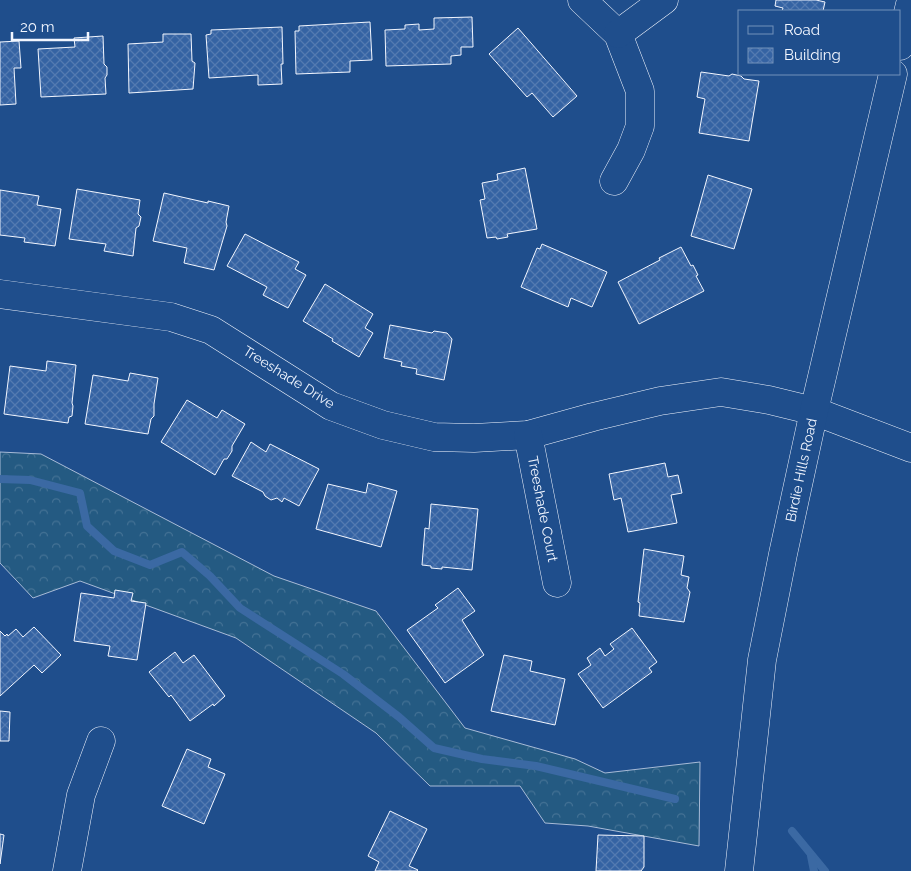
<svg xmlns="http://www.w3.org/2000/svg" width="911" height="871" font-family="Raleway,sans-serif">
	<defs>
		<pattern id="forest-crowns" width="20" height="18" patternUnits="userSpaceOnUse" patternTransform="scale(1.25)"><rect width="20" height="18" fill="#245a82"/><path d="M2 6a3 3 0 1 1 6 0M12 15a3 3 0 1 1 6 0" fill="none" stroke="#447295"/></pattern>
		<pattern id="building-cross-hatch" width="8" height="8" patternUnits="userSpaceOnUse" patternTransform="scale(1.25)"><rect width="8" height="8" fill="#3563a3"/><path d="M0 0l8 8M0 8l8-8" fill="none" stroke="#537ab1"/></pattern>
	</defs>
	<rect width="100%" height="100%" fill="#1f4e8c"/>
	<polygon fill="url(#forest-crowns)" stroke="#a8bbd7" points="0,452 41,454 274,576 376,611 465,728 575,759 605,773 700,762 699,846 588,826 545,823 520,786 430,786 376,733 236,638 80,581 33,598 0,563"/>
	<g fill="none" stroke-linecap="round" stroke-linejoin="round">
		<g stroke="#3b69a3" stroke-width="8">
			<polyline points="0,479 30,480 80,493 87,526 114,551 150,565 182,552 210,576 240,608 343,674 399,717 434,748 482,759 536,766 675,799"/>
			<polyline points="792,831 825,871"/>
			<polyline points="811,856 814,871"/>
		</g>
	</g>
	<g fill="url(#building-cross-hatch)" stroke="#f2f6ff">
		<polygon points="776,0 816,0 825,2 823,11 782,11 783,8 775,6"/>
		<polygon points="472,17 473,47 461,47 461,55 451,56 451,64 386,66 385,30 405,29 405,25 419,24 419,30 434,29 434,18"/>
		<polygon points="370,22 372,60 350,61 350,72 296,74 295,31 299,31 299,26"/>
		<polygon points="282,27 283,64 281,64 282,84 258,85 258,75 209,78 206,35 211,34 211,30"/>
		<polygon points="518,28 577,96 553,117 532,93 527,97 489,54"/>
		<polygon points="163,34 191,34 192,61 195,63 193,89 129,93 128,44 163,42"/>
		<polygon points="103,36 104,64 107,67 107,75 105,78 106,94 41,97 38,49 75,47 74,38"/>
		<polygon points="19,41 21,68 14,68 16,104 0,105 0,42"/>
		<polygon points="701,72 729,76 732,74 741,76 744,79 759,81 749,141 699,133 705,99 697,97"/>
		<polygon points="525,168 537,229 507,234 508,237 497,239 496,237 487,238 480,200 485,199 482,183 498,180 497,174"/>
		<polygon points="708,175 752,189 734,249 691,236"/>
		<polygon points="77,189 140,200 138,214 141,217 139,226 136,228 133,256 104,251 106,244 69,239"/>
		<polygon points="0,190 39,196 37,205 61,209 55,246 24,242 25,238 0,235"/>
		<polygon points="164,193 208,203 208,201 229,206 226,222 227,226 214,270 184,263 187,248 153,241"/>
		<polygon points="245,234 299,262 295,269 306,275 288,308 263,295 267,287 227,266"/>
		<polygon points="542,244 607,272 592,307 571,298 568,307 521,287 537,248 540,249"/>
		<polygon points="681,247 691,266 693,265 698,275 696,276 704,291 639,324 618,282 660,260 659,258"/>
		<polygon points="325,284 373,314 365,328 373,333 359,357 332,341 333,339 303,321"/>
		<polygon points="390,325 432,333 434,331 447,333 452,339 444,380 416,374 417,369 401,366 402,362 384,358"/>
		<polygon points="47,361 76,365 72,403 73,406 72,416 69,417 68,423 4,414 10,366 46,371"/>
		<polygon points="130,373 158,378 154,404 154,416 151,419 148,434 85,424 93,375 128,381"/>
		<polygon points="187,400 217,418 222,410 245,424 232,446 232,451 227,459 224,459 215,475 161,442"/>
		<polygon points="251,442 266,452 270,444 319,469 299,506 284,498 282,502 277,498 271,500 265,496 263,492 232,476"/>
		<polygon points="665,463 668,477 678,475 682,493 671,495 677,523 628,532 621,498 614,500 609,474"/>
		<polygon points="368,483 397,491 381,547 316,529 328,484 366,493"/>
		<polygon points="431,504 478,509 472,570 442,567 442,569 431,568 431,566 422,565 425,528 429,529"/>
		<polygon points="644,549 684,556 681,575 689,577 687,588 690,592 684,622 639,616 640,603 638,602"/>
		<polygon points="458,588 475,611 462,620 484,655 445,683 407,630 438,608 435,605"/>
		<polygon points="115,590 133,593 131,601 146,603 137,660 108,656 110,646 74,641 81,593 114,598"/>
		<polygon points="34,627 61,655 42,673 34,665 0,696 0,631 5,636 7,634 8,636 16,629 23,637"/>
		<polygon points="632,628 657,662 649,668 652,672 603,708 578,674 591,665 587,658 600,648 605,656 614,649 610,644"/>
		<polygon points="175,652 183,663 194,655 225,696 214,706 213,704 190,721 171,695 169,697 149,672"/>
		<polygon points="504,655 532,661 530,671 565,679 555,725 491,711"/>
		<polygon points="0,711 10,712 9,741 0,741"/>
		<polygon points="187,749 211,759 208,767 225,774 204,824 162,806"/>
		<polygon points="390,811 427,829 409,866 418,870 417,871 375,871 379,862 368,856"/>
		<polygon points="0,834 4,835 0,864"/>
		<polygon points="598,835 644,836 644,867 641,871 596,871"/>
	</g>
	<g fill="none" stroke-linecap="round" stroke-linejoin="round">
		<defs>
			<g id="minor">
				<polyline points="582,0 618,34 640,91 640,126 631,150 614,181"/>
				<polyline points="618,34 664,0"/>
				<polyline points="0,294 171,317 211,330 331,406 383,425 434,437 474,438 528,435 593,417 660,401 721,392 769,400 814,411 911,448"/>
				<polyline points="528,435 557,583"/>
				<polyline points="67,871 81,795 101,741"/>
			</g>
			<g id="major">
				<polyline points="900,46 911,0"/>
				<polyline points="739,871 762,660 783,554 814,411 893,74"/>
			</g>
		</defs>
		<use href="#minor" stroke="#f2f6ff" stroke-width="29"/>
		<use href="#major" stroke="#f2f6ff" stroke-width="29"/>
		<use href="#minor" stroke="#1f4e8c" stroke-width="28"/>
		<use href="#major" stroke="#1f4e8c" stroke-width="28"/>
	</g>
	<g text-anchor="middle" stroke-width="4" stroke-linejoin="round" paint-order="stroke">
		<g font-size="14" fill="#f2f6ff" stroke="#1f4e8c">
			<text transform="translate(289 377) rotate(32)" y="5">Treeshade Drive</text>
			<text transform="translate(801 470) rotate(-78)" y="5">Birdie Hills Road</text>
			<text transform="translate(543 509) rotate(79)" y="5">Treeshade Court</text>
		</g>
	</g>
	<rect x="738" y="10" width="162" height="65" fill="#1f4e8c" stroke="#7391ba"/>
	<rect x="748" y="26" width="25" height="8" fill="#1f4e8c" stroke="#7391ba"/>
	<text x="784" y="35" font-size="15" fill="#f2f6ff">Road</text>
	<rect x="748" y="48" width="25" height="15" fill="url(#building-cross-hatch)" stroke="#7391ba"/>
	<text x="784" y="60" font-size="15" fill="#f2f6ff">Building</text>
	<path d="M12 32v8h76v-8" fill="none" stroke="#f2f6ff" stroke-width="2.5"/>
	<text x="20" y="32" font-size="15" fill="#f2f6ff" stroke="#1f4e8c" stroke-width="4" paint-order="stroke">20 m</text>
</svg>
